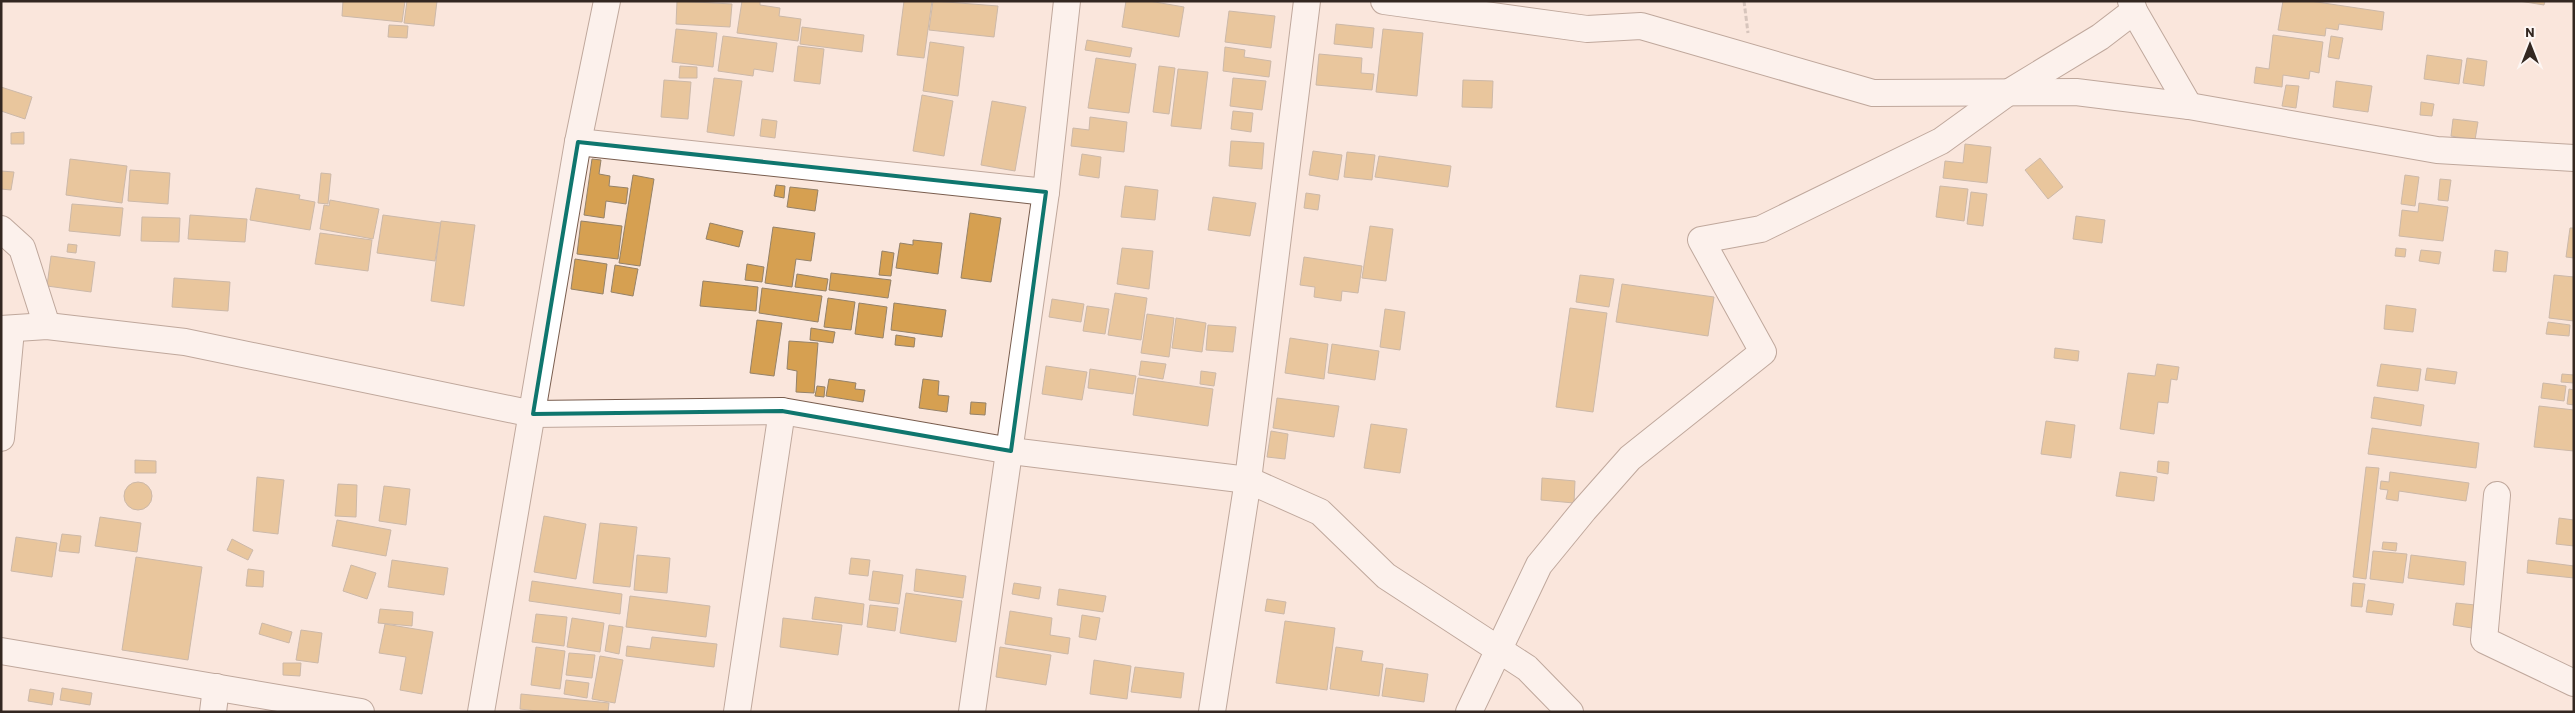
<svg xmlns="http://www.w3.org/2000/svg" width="2575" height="713" font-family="Barlow,sans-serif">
	<rect width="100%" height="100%" fill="#fae6dc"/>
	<g fill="#d6a051" stroke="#958269">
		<polygon points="343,1 405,1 402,22 342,16"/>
		<polygon points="407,1 437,1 434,26 404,23"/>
		<polygon points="677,1 732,4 730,27 676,24"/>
		<polygon points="742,1 760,1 760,5 780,8 779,16 801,19 798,41 737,33"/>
		<polygon points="904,1 932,1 924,58 897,55"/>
		<polygon points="933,1 998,6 994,37 929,30"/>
		<polygon points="1126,1 1149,1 1184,7 1179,37 1122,27"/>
		<polygon points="2283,1 2310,1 2384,12 2382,30 2339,24 2338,30 2326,28 2325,36 2278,30"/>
		<polygon points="2519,1 2545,1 2544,5"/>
		<polygon points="1229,11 1275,16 1271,48 1225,42"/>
		<polygon points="1336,24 1374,28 1372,48 1334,44"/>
		<polygon points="389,25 408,26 407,38 388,37"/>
		<polygon points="802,27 864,35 862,52 800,44"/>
		<polygon points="676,29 717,33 713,67 672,62"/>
		<polygon points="1383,29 1423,33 1417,96 1376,92"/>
		<polygon points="2273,35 2323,42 2319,73 2310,71 2309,79 2283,75 2282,87 2254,83 2256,67 2269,69"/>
		<polygon points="723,36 777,43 773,72 754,69 753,76 718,71"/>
		<polygon points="2331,36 2343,38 2339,59 2328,57"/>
		<polygon points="1087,40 1132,48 1130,57 1085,50"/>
		<polygon points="930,42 964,47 958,96 923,91"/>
		<polygon points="798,46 824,49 820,84 794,81"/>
		<polygon points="1225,47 1245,50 1244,57 1271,61 1269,77 1223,71"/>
		<polygon points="1319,54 1362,58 1361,73 1374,74 1372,90 1316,85"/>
		<polygon points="2427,55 2462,60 2459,84 2424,79"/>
		<polygon points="1096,58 1136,64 1129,113 1088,108"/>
		<polygon points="2467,58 2487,61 2484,86 2463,83"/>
		<polygon points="680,66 697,67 697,78 679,78"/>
		<polygon points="1159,66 1175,68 1169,114 1153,112"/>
		<polygon points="1178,69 1208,72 1201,129 1171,126"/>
		<polygon points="714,78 742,81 734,136 707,132"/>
		<polygon points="1233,78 1266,81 1262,110 1230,106"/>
		<polygon points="664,80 691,82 688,119 661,117"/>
		<polygon points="1463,80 1493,81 1492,108 1462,107"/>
		<polygon points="2336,81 2372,86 2368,112 2333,107"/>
		<polygon points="2286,85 2299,86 2296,108 2282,106"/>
		<polygon points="1,87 32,97 25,119 1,111"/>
		<polygon points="922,95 953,101 944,156 913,151"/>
		<polygon points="992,101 1026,107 1015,171 981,165"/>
		<polygon points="2421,102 2434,104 2432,116 2420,115"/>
		<polygon points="1233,111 1253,113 1251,132 1231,129"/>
		<polygon points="1090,117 1127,122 1124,152 1071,146 1073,128 1089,130"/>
		<polygon points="762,119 777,121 775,138 760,136"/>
		<polygon points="2453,119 2478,122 2475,140 2451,136"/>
		<polygon points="24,132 24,144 11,144 11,133"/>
		<polygon points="1231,141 1264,143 1262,169 1229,166"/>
		<polygon points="1965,144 1991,147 1987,183 1943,178 1945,161 1963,163"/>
		<polygon points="1313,151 1342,155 1338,180 1309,175"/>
		<polygon points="1347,152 1375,155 1372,180 1344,177"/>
		<polygon points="1082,154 1101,157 1099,178 1079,175"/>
		<polygon points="1379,156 1451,166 1448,187 1375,177"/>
		<polygon points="2040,158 2063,187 2048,199 2025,170"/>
		<polygon points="70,159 127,166 122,203 66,195"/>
		<polygon points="592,159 601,160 599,174 610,176 609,186 628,188 626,204 606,201 604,218 584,215"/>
		<polygon points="130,170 170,173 168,204 128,201"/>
		<polygon points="1,171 14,172 11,190 1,189"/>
		<polygon points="321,173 331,174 328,204 318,203"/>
		<polygon points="633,175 654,179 640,266 619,263"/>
		<polygon points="2405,175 2419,177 2415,206 2401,204"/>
		<polygon points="2440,179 2451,180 2448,201 2438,200"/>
		<polygon points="776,185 785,186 784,198 774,196"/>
		<polygon points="1125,186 1158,190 1155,220 1121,217"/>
		<polygon points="1940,186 1968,189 1964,221 1936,217"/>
		<polygon points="790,187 818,190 815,211 787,207"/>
		<polygon points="256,188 300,195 299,199 315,202 310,230 250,220"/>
		<polygon points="1971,192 1987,194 1983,226 1967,224"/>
		<polygon points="1306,193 1320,195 1318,210 1304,208"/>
		<polygon points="1213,197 1256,203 1250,236 1208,230"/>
		<polygon points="330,200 379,209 373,239 320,229 324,205 329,206"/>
		<polygon points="2419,203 2448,207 2443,241 2399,236 2402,210 2418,212"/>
		<polygon points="72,204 123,208 120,236 69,231"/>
		<polygon points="970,213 1001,218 991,282 961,278"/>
		<polygon points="190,215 247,219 245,242 188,239"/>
		<polygon points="383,215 441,223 435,261 377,253"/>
		<polygon points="2076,216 2105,220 2102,243 2073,239"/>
		<polygon points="142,217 180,218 179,242 141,241"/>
		<polygon points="441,221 475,225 464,306 431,301"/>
		<polygon points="581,221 622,226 618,259 577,254"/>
		<polygon points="710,223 743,231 739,247 706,239"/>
		<polygon points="1370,226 1393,229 1386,281 1362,278"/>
		<polygon points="773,227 815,233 811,261 796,259 792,287 765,283"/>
		<polygon points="2570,228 2574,228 2574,258 2566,257"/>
		<polygon points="320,233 372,240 368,271 315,264"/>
		<polygon points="913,240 942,243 938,274 896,268 900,243 913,245"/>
		<polygon points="68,244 77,245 76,253 67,252"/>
		<polygon points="1122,248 1153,251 1149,289 1117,284"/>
		<polygon points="2396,248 2406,249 2405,257 2395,256"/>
		<polygon points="2421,250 2441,252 2439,264 2419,261"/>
		<polygon points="2495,250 2508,252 2506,272 2493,271"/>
		<polygon points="882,251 894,253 891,276 879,275"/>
		<polygon points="51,256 95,262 91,292 47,286"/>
		<polygon points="1304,257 1362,266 1358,293 1342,291 1341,301 1314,297 1315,287 1300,285"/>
		<polygon points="575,259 607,264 603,294 571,289"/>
		<polygon points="747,264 764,267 762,282 745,280"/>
		<polygon points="615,265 638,269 633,296 611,292"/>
		<polygon points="831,273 891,280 888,298 829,290"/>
		<polygon points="797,274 828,279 826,291 795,287"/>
		<polygon points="1580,275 1614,279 1609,307 1576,302"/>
		<polygon points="2554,275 2574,277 2574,321 2549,318"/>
		<polygon points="174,278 230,282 228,311 172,307"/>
		<polygon points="703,281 758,287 756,311 700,306"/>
		<polygon points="1622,284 1714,297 1708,336 1616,322"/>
		<polygon points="762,288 822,296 818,322 759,313"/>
		<polygon points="1115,293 1147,298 1141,340 1108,335"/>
		<polygon points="828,298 855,302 851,330 824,327"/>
		<polygon points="1052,299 1084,304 1081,322 1049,317"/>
		<polygon points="859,303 887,307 883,338 855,334"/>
		<polygon points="894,303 946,310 942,337 891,330"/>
		<polygon points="2386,305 2416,309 2413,332 2384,329"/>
		<polygon points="1087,306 1109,309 1105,334 1083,331"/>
		<polygon points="1570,308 1607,313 1593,412 1556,407"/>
		<polygon points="1385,309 1405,312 1400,350 1380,347"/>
		<polygon points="1147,314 1174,318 1169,357 1141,353"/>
		<polygon points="1176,318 1206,323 1202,352 1172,348"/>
		<polygon points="757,320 782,323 774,376 750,373"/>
		<polygon points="2548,322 2570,325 2569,336 2546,334"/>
		<polygon points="1208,325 1236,327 1233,352 1206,350"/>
		<polygon points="811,328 835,332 833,343 810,340"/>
		<polygon points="896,335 915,338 914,347 895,345"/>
		<polygon points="1290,338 1328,344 1324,379 1285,373"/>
		<polygon points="789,341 818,343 814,393 796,392 797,371 787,369"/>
		<polygon points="1332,344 1379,351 1375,380 1328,373"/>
		<polygon points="2055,348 2079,351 2078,361 2054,358"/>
		<polygon points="1141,361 1166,364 1163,379 1139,375"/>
		<polygon points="2157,364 2179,367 2177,380 2171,379 2168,403 2158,402 2154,434 2120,429 2128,373 2155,376"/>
		<polygon points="2381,364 2421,369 2418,391 2377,386"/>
		<polygon points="1046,366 1087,372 1082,400 1042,394"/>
		<polygon points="2427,368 2457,372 2455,384 2425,380"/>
		<polygon points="1090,369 1136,376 1133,394 1088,388"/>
		<polygon points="1201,371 1216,373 1214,386 1200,384"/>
		<polygon points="2562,374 2574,375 2574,383 2561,382"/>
		<polygon points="1138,378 1213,389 1208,426 1133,415"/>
		<polygon points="829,379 856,383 855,389 865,390 863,402 826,396"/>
		<polygon points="923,379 939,381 938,395 949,396 947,412 919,408"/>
		<polygon points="2543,383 2566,386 2564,401 2541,398"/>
		<polygon points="817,386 825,387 824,397 815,396"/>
		<polygon points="2569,389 2574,390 2574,405 2567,404"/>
		<polygon points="2374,397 2424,405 2421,426 2371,418"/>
		<polygon points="1277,398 1339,406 1334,437 1273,428"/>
		<polygon points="971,402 986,403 985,415 970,414"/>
		<polygon points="2539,406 2574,410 2574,451 2534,447"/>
		<polygon points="2046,421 2075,425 2071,458 2041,454"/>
		<polygon points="1371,424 1407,429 1400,473 1364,468"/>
		<polygon points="2372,428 2479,443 2476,468 2368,454"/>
		<polygon points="1271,431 1288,434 1285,459 1267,457"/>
		<polygon points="135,460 156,461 156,473 135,473"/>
		<polygon points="2158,461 2169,462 2168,474 2157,472"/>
		<polygon points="2366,467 2379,468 2366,579 2353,577"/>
		<polygon points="2120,472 2157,477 2154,501 2116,496"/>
		<polygon points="2390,472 2469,483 2466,501 2399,491 2398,501 2386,499 2388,490 2380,489 2381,481 2389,482"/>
		<polygon points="257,477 284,480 278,534 253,531"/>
		<polygon points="1542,478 1575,481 1574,503 1541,500"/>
		<circle cx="138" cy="496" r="14"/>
		<polygon points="338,484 357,485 356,517 335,516"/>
		<polygon points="384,486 410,489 406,525 379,521"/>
		<polygon points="544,516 586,524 576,579 534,572"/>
		<polygon points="100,517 141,523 137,552 95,546"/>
		<polygon points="2559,518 2574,520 2574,546 2556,544"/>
		<polygon points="337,520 391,530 386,556 332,546"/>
		<polygon points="600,523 637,527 630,587 593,583"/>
		<polygon points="62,534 81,536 79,553 59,551"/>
		<polygon points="16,537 57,543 52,577 11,571"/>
		<polygon points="232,539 253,550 248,560 227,550"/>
		<polygon points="2383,542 2397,543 2396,551 2382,549"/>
		<polygon points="2373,551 2407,554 2403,583 2370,579"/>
		<polygon points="637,555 670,558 667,593 634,590"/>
		<polygon points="2411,555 2466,562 2464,585 2408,578"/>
		<polygon points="136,557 202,567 188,660 122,650"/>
		<polygon points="851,558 870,560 868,576 849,574"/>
		<polygon points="392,560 448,568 444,595 388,587"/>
		<polygon points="2528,560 2574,566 2574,578 2527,573"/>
		<polygon points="351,565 376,573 367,599 343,591"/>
		<polygon points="248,569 264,571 263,587 246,586"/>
		<polygon points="916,569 966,576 963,598 914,591"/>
		<polygon points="873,571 903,575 899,604 869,600"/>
		<polygon points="532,581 622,594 620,614 529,601"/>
		<polygon points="1014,583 1041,587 1039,599 1012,594"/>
		<polygon points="2353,583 2365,584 2362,607 2351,606"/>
		<polygon points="1059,589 1106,596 1103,612 1057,605"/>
		<polygon points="906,593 962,601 956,642 900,633"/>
		<polygon points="630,596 710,606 706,637 626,627"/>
		<polygon points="815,597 864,604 862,625 812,619"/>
		<polygon points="1267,599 1286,602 1284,614 1265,611"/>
		<polygon points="2368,600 2394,604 2392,615 2366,612"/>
		<polygon points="2456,603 2475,605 2472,628 2453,625"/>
		<polygon points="870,605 898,608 895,631 867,627"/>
		<polygon points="380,609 413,612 412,626 378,623"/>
		<polygon points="1010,611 1052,618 1050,635 1070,638 1068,654 1005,644"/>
		<polygon points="536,614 567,617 564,646 532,642"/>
		<polygon points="1082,615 1100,618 1096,640 1079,637"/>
		<polygon points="572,618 604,623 600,652 567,647"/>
		<polygon points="783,618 842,625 838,655 780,647"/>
		<polygon points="1285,621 1335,628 1327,690 1276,683"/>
		<polygon points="262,623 292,632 289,643 259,634"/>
		<polygon points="385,624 433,632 422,694 400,690 406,657 379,653"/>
		<polygon points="609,625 623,627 619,654 605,651"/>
		<polygon points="301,630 322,633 318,663 296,660"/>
		<polygon points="652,637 717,644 714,667 626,656 627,646 650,649"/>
		<polygon points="536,647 565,651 560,689 531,685"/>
		<polygon points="1000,647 1051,655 1046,685 996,677"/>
		<polygon points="1336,647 1363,651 1361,661 1383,664 1379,696 1330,689"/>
		<polygon points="569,653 595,655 592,678 566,675"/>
		<polygon points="600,656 623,660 615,703 592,699"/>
		<polygon points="1094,660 1131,666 1127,699 1090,694"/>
		<polygon points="283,663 301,663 300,676 283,675"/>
		<polygon points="1135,667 1184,673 1181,698 1131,692"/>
		<polygon points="1386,668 1428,674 1424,702 1382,696"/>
		<polygon points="566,680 589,683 587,698 564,694"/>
		<polygon points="62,688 92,693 90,705 60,700"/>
		<polygon points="30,689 54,693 52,705 28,701"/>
		<polygon points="521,694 609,703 608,712 545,712 520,709"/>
	</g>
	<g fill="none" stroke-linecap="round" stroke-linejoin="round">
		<defs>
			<g id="minor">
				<polyline points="1384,1 1587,29 1641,26 1873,93 2076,92 2189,106 2437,150 2574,158"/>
				<polyline points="2134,11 2189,106"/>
				<polyline points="578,142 1046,192"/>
				<polyline points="1,229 22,248 47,326"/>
				<polyline points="1,329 47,326 185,342 533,414 782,411 1011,451 1248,480 1320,512 1386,576 1527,668 1570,712"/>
				<polyline points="1,438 11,330"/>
				<polyline points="2497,495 2484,640 2574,683"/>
				<polyline points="1,651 361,712"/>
				<polyline points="213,712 216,687"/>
				<polyline points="481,712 578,142 607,1"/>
				<polyline points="737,712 782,411"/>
				<polyline points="972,712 1046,192 1067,1"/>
				<polyline points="1212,712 1248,480 1307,1"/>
				<polyline points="1469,712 1539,565 1584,510 1630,458 1763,352 1701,240 1761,229 1941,141 2006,94 2100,37 2134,11 2131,1"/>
			</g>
		</defs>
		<use href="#minor" stroke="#795d4e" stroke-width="28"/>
		<polyline stroke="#ae9d94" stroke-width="3" stroke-dasharray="5 2.5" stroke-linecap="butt" points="1744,1 1748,33"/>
		<use href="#minor" stroke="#fff" stroke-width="26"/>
	</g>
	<path d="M0 0H2575V713H0ZM578 142 1046 192 1011 451 782 411 533 414Z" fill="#fae6dc" fill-opacity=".55" fill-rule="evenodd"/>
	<path fill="none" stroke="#0f766e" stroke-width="4" stroke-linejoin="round" d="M578 142 1046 192 1011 451 782 411 533 414Z"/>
	<rect width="2575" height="713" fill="none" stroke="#332721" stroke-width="5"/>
	<g transform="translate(2530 45)" stroke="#fdf6f3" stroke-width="4" paint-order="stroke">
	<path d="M0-4L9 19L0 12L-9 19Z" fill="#332721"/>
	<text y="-8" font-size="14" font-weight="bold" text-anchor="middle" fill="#332721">N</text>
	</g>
</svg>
